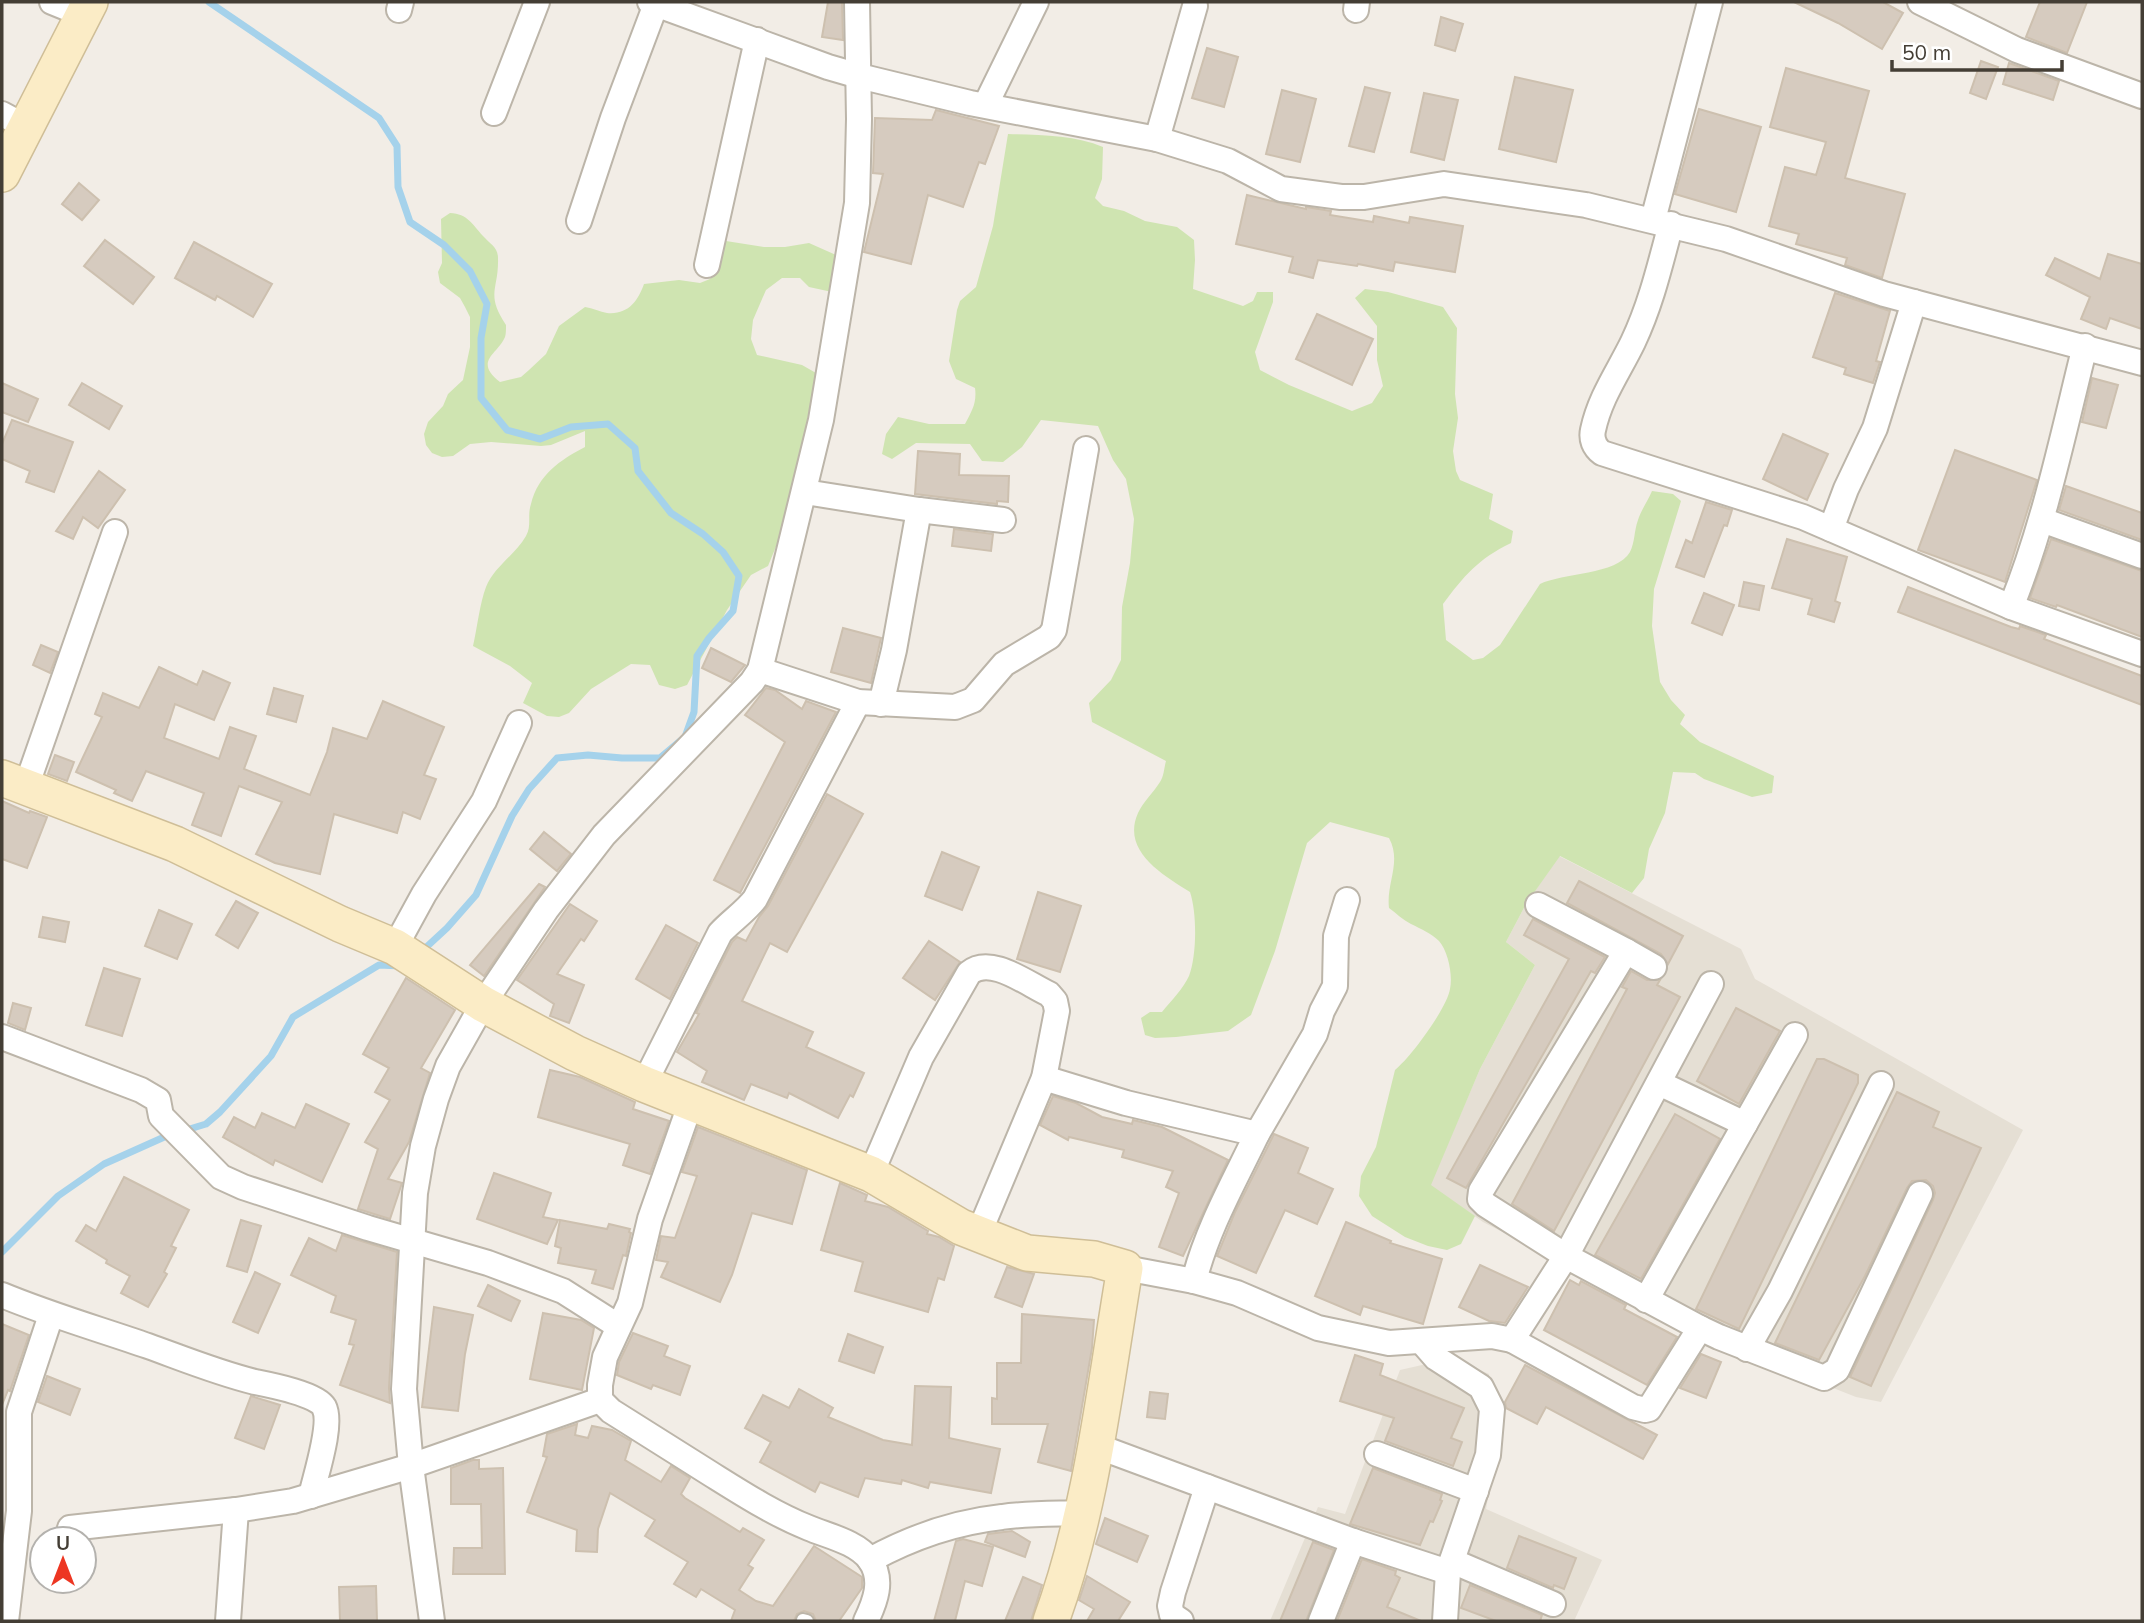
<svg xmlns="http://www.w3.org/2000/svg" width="2144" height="1623" font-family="Mulish,sans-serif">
	<rect width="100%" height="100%" fill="#f2ede6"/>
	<g fill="#e5dfd4">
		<polygon points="1559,856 1741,949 1755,979 2023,1130 1881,1402 1856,1397 1739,1351 1670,1318 1483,1222 1430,1185 1480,1069 1535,965 1506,942 1526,904"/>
		<polygon points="1453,1358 1489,1374 1494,1466 1486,1509 1602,1560 1574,1621 1270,1621 1318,1507 1345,1514 1400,1370"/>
	</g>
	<g fill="#cfe4b1">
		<path d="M1008 134C1039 135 1075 135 1103 147L1102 179 1095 198 1103 206 1124 211 1145 221 1177 227 1194 240 1195 260 1193 289 1243 306 1253 301 1257 292H1273V302L1255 352 1260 370 1289 385 1352 411 1372 403 1383 386 1377 360V326L1355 298 1365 289 1388 292 1443 307 1457 328 1455 394 1458 418 1453 451 1456 471 1460 480 1493 494 1489 519 1513 531 1511 543C1478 559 1464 576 1443 604L1446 640 1473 660 1483 658 1500 645 1540 584C1562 573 1617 575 1630 552 1635 542 1634 531 1638 520 1641 510 1648 501 1652 491L1673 494 1681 501 1654 589 1652 626 1660 682 1671 700 1685 715 1680 724 1700 742 1774 776 1772 793 1752 797 1704 779 1695 773 1673 772 1665 813 1649 849 1644 878 1632 893 1560 856 1526 904 1506 942 1535 965 1480 1069 1431 1185 1475 1216 1461 1244 1447 1250 1428 1246 1405 1237 1372 1216 1359 1196 1361 1176 1376 1147 1395 1070C1411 1057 1447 1008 1450 989 1453 975 1448 951 1439 941 1431 933 1421 929 1411 924 1403 920 1396 913 1389 908 1386 883 1402 862 1389 838L1330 822 1307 843 1275 951 1251 1015 1228 1031 1176 1037 1155 1038 1145 1035 1141 1018 1150 1012H1162C1171 1001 1183 989 1189 976 1197 955 1197 913 1190 892 1163 875 1121 851 1138 813 1143 802 1153 793 1160 782 1164 776 1164 768 1166 761L1092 722 1089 703 1111 680 1121 660 1122 607 1130 563 1134 519 1126 479 1113 460 1098 426 1041 420 1022 447 1003 462 982 461 970 444 916 443 892 459 882 454 886 434 898 417 929 424H965C972 411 977 403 975 388L956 379 949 361 957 310 960 301 976 287 993 226Z"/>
		<path d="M450 213C468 214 472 224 483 236 490 244 498 247 498 258 499 290 485 293 506 325 506 329 506 334 505 337 498 354 473 361 500 382L521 377 529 370 546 354 559 326 585 307C593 308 600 312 607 313 628 315 638 301 644 284L679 280 700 283 710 279 718 270 726 241 764 247H785L809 243 836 255 832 292 809 287 800 278H782L766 290 753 320 751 339 757 355 802 365 816 373 796 481 782 532 768 566 751 575 727 610 687 685 675 689 659 685 650 665 631 664 591 689 569 713 559 717 547 716 523 703 532 683 510 666 473 646C477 629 480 602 486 587 494 567 515 555 526 536 532 525 527 516 531 504 538 475 560 460 585 447V431L551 445 541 446 491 442 470 444 453 456 442 457 432 453 426 445 424 434 428 422 443 406 448 394 463 380 470 347V317L465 307 460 298 440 283 438 272 442 263 441 219Z"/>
	</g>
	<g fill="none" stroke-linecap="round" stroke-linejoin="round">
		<g stroke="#a5d2eb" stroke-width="7">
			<polyline points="209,2 379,118 397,146 398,187 410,222 444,245 470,271 487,304 481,338 481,398 507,430 540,439 571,427 608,424 635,448 638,471 671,513 703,534 723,552 739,576 733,611 709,638 697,656 694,712 685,737 660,758 622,758 588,755 557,758 529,789 512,816 476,895 447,928 421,952"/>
			<polyline points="183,1131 206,1124 220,1112 271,1056 293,1017 379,965 401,966"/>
			<polyline points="2,1252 58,1196 104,1164 171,1134"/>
		</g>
	</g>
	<g fill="#d6cbbf" stroke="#cdc0af" stroke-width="2">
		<polygon points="828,2 842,2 843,40 822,37"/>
		<polygon points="1794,2 1883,2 1903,13 1882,49 1838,23"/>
		<polygon points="2040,2 2087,2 2067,53 2026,37"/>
		<polygon points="1441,17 1463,24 1455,51 1435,45"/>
		<polygon points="1207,48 1238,57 1224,107 1192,98"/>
		<polygon points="1981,61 1998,67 1986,99 1970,93"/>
		<polygon points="2009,63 2059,81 2053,100 2003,84"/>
		<polygon points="1786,68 1869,91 1845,178 1905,194 1882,278 1845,265 1847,258 1796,244 1799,234 1769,226 1785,167 1816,175 1826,142 1770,127"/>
		<polygon points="1515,77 1573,90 1556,162 1499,149"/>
		<polygon points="1365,87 1390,93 1374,152 1349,146"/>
		<polygon points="1282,90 1316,99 1300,162 1266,154"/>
		<polygon points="1424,93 1458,100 1444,160 1411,152"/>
		<polygon points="1699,109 1761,127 1736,212 1675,194"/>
		<polygon points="936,110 999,126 985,164 979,162 963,207 928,195 911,264 864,252 883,174 873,173 875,118 932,120"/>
		<polygon points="79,183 99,200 82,220 62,204"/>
		<polygon points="1247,195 1306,209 1306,207 1331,211 1330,215 1373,222 1374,216 1409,223 1410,217 1463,226 1455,272 1395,262 1393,271 1358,264 1357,266 1318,260 1313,278 1289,272 1293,257 1236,244"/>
		<polygon points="105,240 154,277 133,304 84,266"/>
		<polygon points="194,242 272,284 253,317 217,296 215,300 175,278"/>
		<polygon points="2108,254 2142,264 2142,329 2110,318 2106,329 2081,319 2090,297 2046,275 2055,258 2100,279"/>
		<polygon points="1835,293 1890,311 1876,361 1880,362 1873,383 1844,374 1846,368 1813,357"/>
		<polygon points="1317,314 1373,339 1352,385 1296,359"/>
		<polygon points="2092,378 2118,385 2106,428 2082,422"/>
		<polygon points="2,383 38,399 28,422 2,412"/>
		<polygon points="82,383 122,406 109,429 69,405"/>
		<polygon points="12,420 73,442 54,492 26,482 30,471 2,459 2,444"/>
		<polygon points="1783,434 1828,454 1807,500 1763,479"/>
		<polygon points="1955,450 2037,480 2005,582 1918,550"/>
		<polygon points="918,451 960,454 959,475 1009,476 1008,502 997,501 997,504 915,494"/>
		<polygon points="99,471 125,490 98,528 83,517 73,539 56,531"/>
		<polygon points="2066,486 2142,513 2142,540 2059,510"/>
		<polygon points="1706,502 1732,510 1727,526 1724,525 1704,577 1676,567 1686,540 1692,543"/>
		<polygon points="954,529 993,534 991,551 952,546"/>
		<polygon points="1787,539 1847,557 1835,601 1840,603 1834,622 1808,614 1812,599 1772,588"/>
		<polygon points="2051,539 2142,571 2142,637 2057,605 2056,607 2030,598"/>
		<polygon points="1744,582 1764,586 1759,610 1739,606"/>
		<polygon points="1908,587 2011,627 2019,629 2020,626 2046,635 2044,639 2142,676 2142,705 1898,612"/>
		<polygon points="1704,593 1734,605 1722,635 1692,623"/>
		<polygon points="843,628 881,638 871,683 831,672"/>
		<polygon points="41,645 58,652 50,673 33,665"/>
		<polygon points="711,648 745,665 731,682 702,668"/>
		<polygon points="159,667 197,685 203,671 230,683 214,720 175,704 164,738 219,759 230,727 256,736 244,769 310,795 327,752 333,728 367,739 383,701 444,727 424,775 436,779 420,819 403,812 397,833 334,814 320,874 275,863 256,854 282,802 239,786 221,836 192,825 204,793 146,771 132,801 114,793 116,790 76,772 102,717 95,714 103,693 139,708"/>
		<polygon points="274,688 303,696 296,722 267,714"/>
		<polygon points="766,688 775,690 802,709 806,701 836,712 740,893 714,880 785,742 745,715"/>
		<polygon points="55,755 74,762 67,781 48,774"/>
		<polygon points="827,794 863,814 787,952 770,943 742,1001 813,1032 806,1047 864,1073 853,1097 850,1095 838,1118 789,1093 787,1098 751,1084 744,1100 702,1082 707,1071 677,1052 699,1014 696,1013 732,942 737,937 746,941 759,917 768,906"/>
		<polygon points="2,801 29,813 30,811 47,817 27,868 2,859"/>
		<polygon points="544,832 571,854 557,871 530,849"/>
		<polygon points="942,852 979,867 962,910 925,896"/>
		<polygon points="1579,881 1683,936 1668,964 1661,954 1567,903"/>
		<polygon points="539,884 545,887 484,976 470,965"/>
		<polygon points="1038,892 1081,906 1060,972 1017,959"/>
		<polygon points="236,901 258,913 238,948 216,935"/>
		<polygon points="570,904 597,921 584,941 581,939 557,974 584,985 569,1023 550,1016 554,1004 517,980"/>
		<polygon points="159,910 192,924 177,959 145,946"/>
		<polygon points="43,917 69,922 65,942 39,937"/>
		<polygon points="1533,919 1605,957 1595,973 1591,971 1466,1188 1447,1178 1569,959 1524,935"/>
		<polygon points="666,925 698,943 670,999 636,979"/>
		<polygon points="929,941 960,962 935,1000 903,978"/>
		<polygon points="104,968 140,979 122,1036 86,1025"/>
		<polygon points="1631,971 1647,980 1660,980 1657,985 1680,997 1554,1231 1512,1204 1627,989 1622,987"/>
		<polygon points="406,978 455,1010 421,1068 430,1073 409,1142 388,1179 402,1183 390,1219 358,1209 378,1149 365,1142 390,1100 375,1092 389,1068 363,1054"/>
		<polygon points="13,1003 31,1008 25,1030 8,1023"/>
		<polygon points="1736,1008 1780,1031 1739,1104 1697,1081"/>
		<polygon points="1817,1059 1824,1059 1858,1075 1858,1083 1739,1329 1696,1309"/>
		<polygon points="550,1070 580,1077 635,1102 633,1109 669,1121 650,1174 623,1165 630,1144 538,1117"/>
		<polygon points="1897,1092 1939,1112 1933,1127 1981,1148 1871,1386 1850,1377 1933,1200 1935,1193 1933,1186 1926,1180 1912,1181 1907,1188 1865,1276 1819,1360 1775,1343"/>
		<polygon points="1053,1096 1076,1103 1102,1117 1132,1124 1133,1120 1162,1127 1228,1160 1183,1256 1159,1247 1179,1193 1166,1187 1173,1171 1122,1157 1124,1150 1069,1137 1068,1140 1040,1125"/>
		<polygon points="306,1104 349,1124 322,1182 275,1160 273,1165 223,1137 234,1117 255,1128 262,1113 295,1128"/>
		<polygon points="1675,1114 1720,1139 1641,1279 1595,1255"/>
		<polygon points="698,1127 807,1170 792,1224 752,1213 732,1275 720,1302 661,1277 668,1262 656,1260 661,1236 675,1238 697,1176 682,1172"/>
		<polygon points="1274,1134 1308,1148 1298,1173 1333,1189 1317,1224 1285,1210 1256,1273 1217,1256 1235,1212"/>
		<polygon points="494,1173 551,1193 543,1217 558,1220 547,1244 477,1219"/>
		<polygon points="124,1177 189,1210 171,1246 176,1248 164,1272 167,1274 148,1307 121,1293 130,1276 106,1263 107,1260 76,1241 86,1225 96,1231"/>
		<polygon points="840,1183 867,1195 865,1201 888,1207 928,1231 927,1234 939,1237 954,1246 944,1280 938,1278 928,1312 855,1291 863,1262 821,1250"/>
		<polygon points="241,1220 261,1226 247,1272 227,1266"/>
		<polygon points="560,1220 607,1229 609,1224 630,1229 629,1232 631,1233 626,1256 623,1255 613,1289 592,1283 596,1270 558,1263 561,1248 555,1246"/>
		<polygon points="1346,1222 1391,1241 1390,1243 1442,1259 1423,1324 1363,1306 1360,1315 1315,1296"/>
		<polygon points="342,1235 397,1252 389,1388 390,1403 340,1385 354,1345 349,1344 356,1320 331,1312 336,1296 291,1275 309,1238 336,1251"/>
		<polygon points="1480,1265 1528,1287 1505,1323 1489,1321 1459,1307"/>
		<polygon points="1007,1267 1034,1274 1022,1307 995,1297"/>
		<polygon points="255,1272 280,1284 258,1333 233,1322"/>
		<polygon points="1570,1280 1579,1285 1581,1281 1626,1305 1624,1309 1677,1337 1647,1385 1544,1330"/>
		<polygon points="488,1285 520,1301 511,1321 478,1306"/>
		<polygon points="434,1307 473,1315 465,1354 458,1411 422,1407"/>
		<polygon points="543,1313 581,1320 594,1328 582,1390 530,1379"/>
		<polygon points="1022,1314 1094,1320 1092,1348 1071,1471 1038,1462 1048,1424 992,1424 992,1398 997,1399 997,1363 1021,1363"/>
		<polygon points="2,1324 29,1335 10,1391 8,1390 2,1405"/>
		<polygon points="633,1333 668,1346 664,1356 690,1366 680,1395 653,1385 651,1389 617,1375 619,1362"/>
		<polygon points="848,1334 883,1347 874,1373 839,1361"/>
		<polygon points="1701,1354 1721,1362 1706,1398 1680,1388"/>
		<polygon points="1355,1355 1383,1364 1380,1375 1464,1408 1451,1438 1462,1442 1453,1466 1385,1441 1394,1418 1340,1401"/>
		<polygon points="1525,1365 1657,1435 1643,1459 1546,1407 1537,1424 1506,1408 1505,1402"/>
		<polygon points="47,1376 80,1389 70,1415 38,1402"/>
		<polygon points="915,1386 951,1387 949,1438 1000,1449 991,1493 930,1482 928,1488 902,1480 901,1484 865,1478 858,1497 820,1482 815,1492 760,1462 771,1442 745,1428 763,1395 789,1408 799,1389 833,1408 828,1417 883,1440 912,1445"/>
		<polygon points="1150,1392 1168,1394 1165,1419 1147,1417"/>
		<polygon points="251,1396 280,1405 264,1449 235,1438"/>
		<polygon points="577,1424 575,1435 588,1438 592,1426 612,1430 631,1441 625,1460 661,1482 671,1466 690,1478 681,1494 685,1498 740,1532 743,1528 764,1540 748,1565 753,1568 739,1590 756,1601 773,1606 814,1546 862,1577 862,1588 839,1621 816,1621 813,1614 804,1611 797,1614 794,1621 731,1621 735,1610 701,1589 696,1597 674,1584 688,1562 645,1536 655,1520 610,1493 598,1529 597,1552 576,1551 577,1530 527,1512 547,1457 543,1456 547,1434"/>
		<polygon points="473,1460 479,1460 479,1469 503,1468 505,1574 453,1574 454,1548 482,1548 481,1504 451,1504 451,1468"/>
		<polygon points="1373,1468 1442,1494 1440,1500 1442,1501 1433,1522 1430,1521 1420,1545 1350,1524"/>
		<polygon points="1105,1518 1148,1536 1137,1562 1096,1544"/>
		<polygon points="1012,1531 1030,1542 1025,1557 985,1542 988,1534"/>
		<polygon points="1519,1536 1576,1558 1564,1589 1554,1585 1553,1588 1507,1568"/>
		<polygon points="963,1539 993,1547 982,1586 965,1581 955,1621 934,1621 956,1541"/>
		<polygon points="1313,1542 1334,1550 1306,1621 1280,1621"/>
		<polygon points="1362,1559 1396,1571 1395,1575 1400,1578 1387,1607 1421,1621 1337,1621"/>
		<polygon points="1087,1576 1130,1602 1118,1621 1087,1621 1094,1609 1079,1600"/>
		<polygon points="1023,1577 1042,1585 1031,1621 1005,1621"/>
		<polygon points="1470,1585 1542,1615 1540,1621 1496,1621 1461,1608"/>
		<polygon points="376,1586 377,1621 340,1621 339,1587"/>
	</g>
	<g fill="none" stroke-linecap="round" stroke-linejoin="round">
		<defs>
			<polyline id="lane" points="803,1620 807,1621"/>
			<g id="street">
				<polyline points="52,2 84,15"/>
				<polyline points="650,2 828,67 859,76 970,103 1157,139 1228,161 1281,189 1341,197 1364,197 1444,184 1586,205 1726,239 1884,294 2142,363"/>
				<polyline points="1920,2 2017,50 2142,96"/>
				<polyline points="399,10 401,2"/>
				<polyline points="1356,10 1357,2"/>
				<polyline points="986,104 1036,2"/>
				<polyline points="494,113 537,2"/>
				<polyline points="2,114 26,127"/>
				<polyline points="1157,139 1195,6"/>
				<polyline points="1653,220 1710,2"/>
				<polyline points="579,221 613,118 656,4"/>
				<path d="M1671 224C1660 265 1651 304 1633 342 1619 371 1600 397 1593 430 1591 439 1594 447 1602 453L1803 517 2011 607 2142 654"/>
				<polyline points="707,265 757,40"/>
				<polyline points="805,492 919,510 1003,520"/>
				<polyline points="2042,520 2142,556"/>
				<polyline points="1831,529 1846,489 1875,428 1914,302"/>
				<path d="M2011 607C2045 523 2063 434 2085 346"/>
				<polyline points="760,670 858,702 955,707 973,700 1004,664 1049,637 1054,630 1086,449"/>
				<polyline points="881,704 894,650 919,510"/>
				<polyline points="26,787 115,532"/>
				<polyline points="1538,905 1626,951 1481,1191 1480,1199 1486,1205 1566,1256 1700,1328 1719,1337 1824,1378 1837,1370 1920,1194"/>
				<polyline points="395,947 424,894 484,801 519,723"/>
				<polyline points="1626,951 1654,967"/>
				<polyline points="2,1037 141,1090 158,1100 161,1116 221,1177 243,1187 368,1228 488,1263 563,1291 618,1326"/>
				<path d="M1044 1078 1126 1103 1257 1134C1234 1182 1207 1229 1194 1281"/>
				<polyline points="1659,1083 1745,1124"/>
				<path d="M644 1084 720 933C731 921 745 912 755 899L858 702"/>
				<path d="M691 1102 650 1219 630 1303 605 1357 600 1385V1400L611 1411C644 1432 678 1453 711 1474 743 1494 774 1514 809 1528 828 1536 857 1542 870 1560 884 1580 875 1602 866 1621"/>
				<polyline points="1257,1134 1315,1034 1322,1011 1335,986 1336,936 1347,900"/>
				<path d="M871 1174 921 1057 969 973C991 955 1027 984 1049 994L1055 1001 1057 1011 1044 1078 979 1233"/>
				<polyline points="1125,1268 1194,1281 1237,1293 1318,1328 1389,1343 1492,1336 1512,1340 1566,1256 1711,984"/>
				<path d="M2 1295C50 1315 99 1329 148 1346 184 1359 218 1373 255 1382 270 1385 317 1394 324 1407 333 1424 315 1477 311 1496"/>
				<polyline points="1646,1300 1795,1035"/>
				<polyline points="1512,1340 1633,1407 1645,1410 1649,1409 1700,1328"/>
				<polyline points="1422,1342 1436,1358 1481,1387 1492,1409 1488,1455 1448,1572 1445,1621"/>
				<polyline points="1747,1349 1780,1291 1881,1084"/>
				<polyline points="1094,1445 1353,1541 1448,1572"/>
				<polyline points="1377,1454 1476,1491"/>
				<polyline points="70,1528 236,1510 293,1501 411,1466 600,1400"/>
				<path d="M870 1560C910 1538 956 1522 1002 1517 1029 1513 1057 1514 1083 1513"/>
				<polyline points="1452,1561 1553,1604"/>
				<polyline points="6,1621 19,1511 19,1412 51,1315"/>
				<polyline points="228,1621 236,1510"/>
				<polyline points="432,1621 411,1466 404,1389 415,1193 423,1146 436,1099 448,1066 483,1004 546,910 604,835 752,682 760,670 821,420 857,203 859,119 857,2"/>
				<polyline points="1181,1621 1172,1615 1170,1606 1173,1592 1207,1487"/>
				<polyline points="1321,1621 1353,1541"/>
			</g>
			<g id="secondary">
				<polyline points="2,174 90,2"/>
				<path d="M2 778 175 844 340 924 395 947 483 1004 575 1053 644 1084 871 1174 961 1227 1027 1253 1094 1259 1125 1268C1105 1385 1092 1509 1051 1621"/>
			</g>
		</defs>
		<use href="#lane" stroke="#bcb5a9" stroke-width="16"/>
		<use href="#street" stroke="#bcb5a9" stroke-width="28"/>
		<use href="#secondary" stroke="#cfbe97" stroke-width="38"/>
		<use href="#lane" stroke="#fff" stroke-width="12"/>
		<use href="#street" stroke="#fff" stroke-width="24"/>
		<use href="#secondary" stroke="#fbecc6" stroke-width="35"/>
	</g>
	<rect width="2144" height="1623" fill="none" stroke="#443e35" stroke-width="7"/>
	<g transform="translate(63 1560)"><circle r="33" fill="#ffffff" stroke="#b4b2ae" stroke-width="2"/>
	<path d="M0-5L12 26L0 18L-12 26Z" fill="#ed3622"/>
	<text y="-10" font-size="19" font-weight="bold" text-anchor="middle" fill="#443e35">U</text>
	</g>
	<path d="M1892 60v10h170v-10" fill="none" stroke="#443e35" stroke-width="3.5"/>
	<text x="1902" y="60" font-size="21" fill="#443e35" stroke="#ffffff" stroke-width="5" paint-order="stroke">50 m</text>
</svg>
